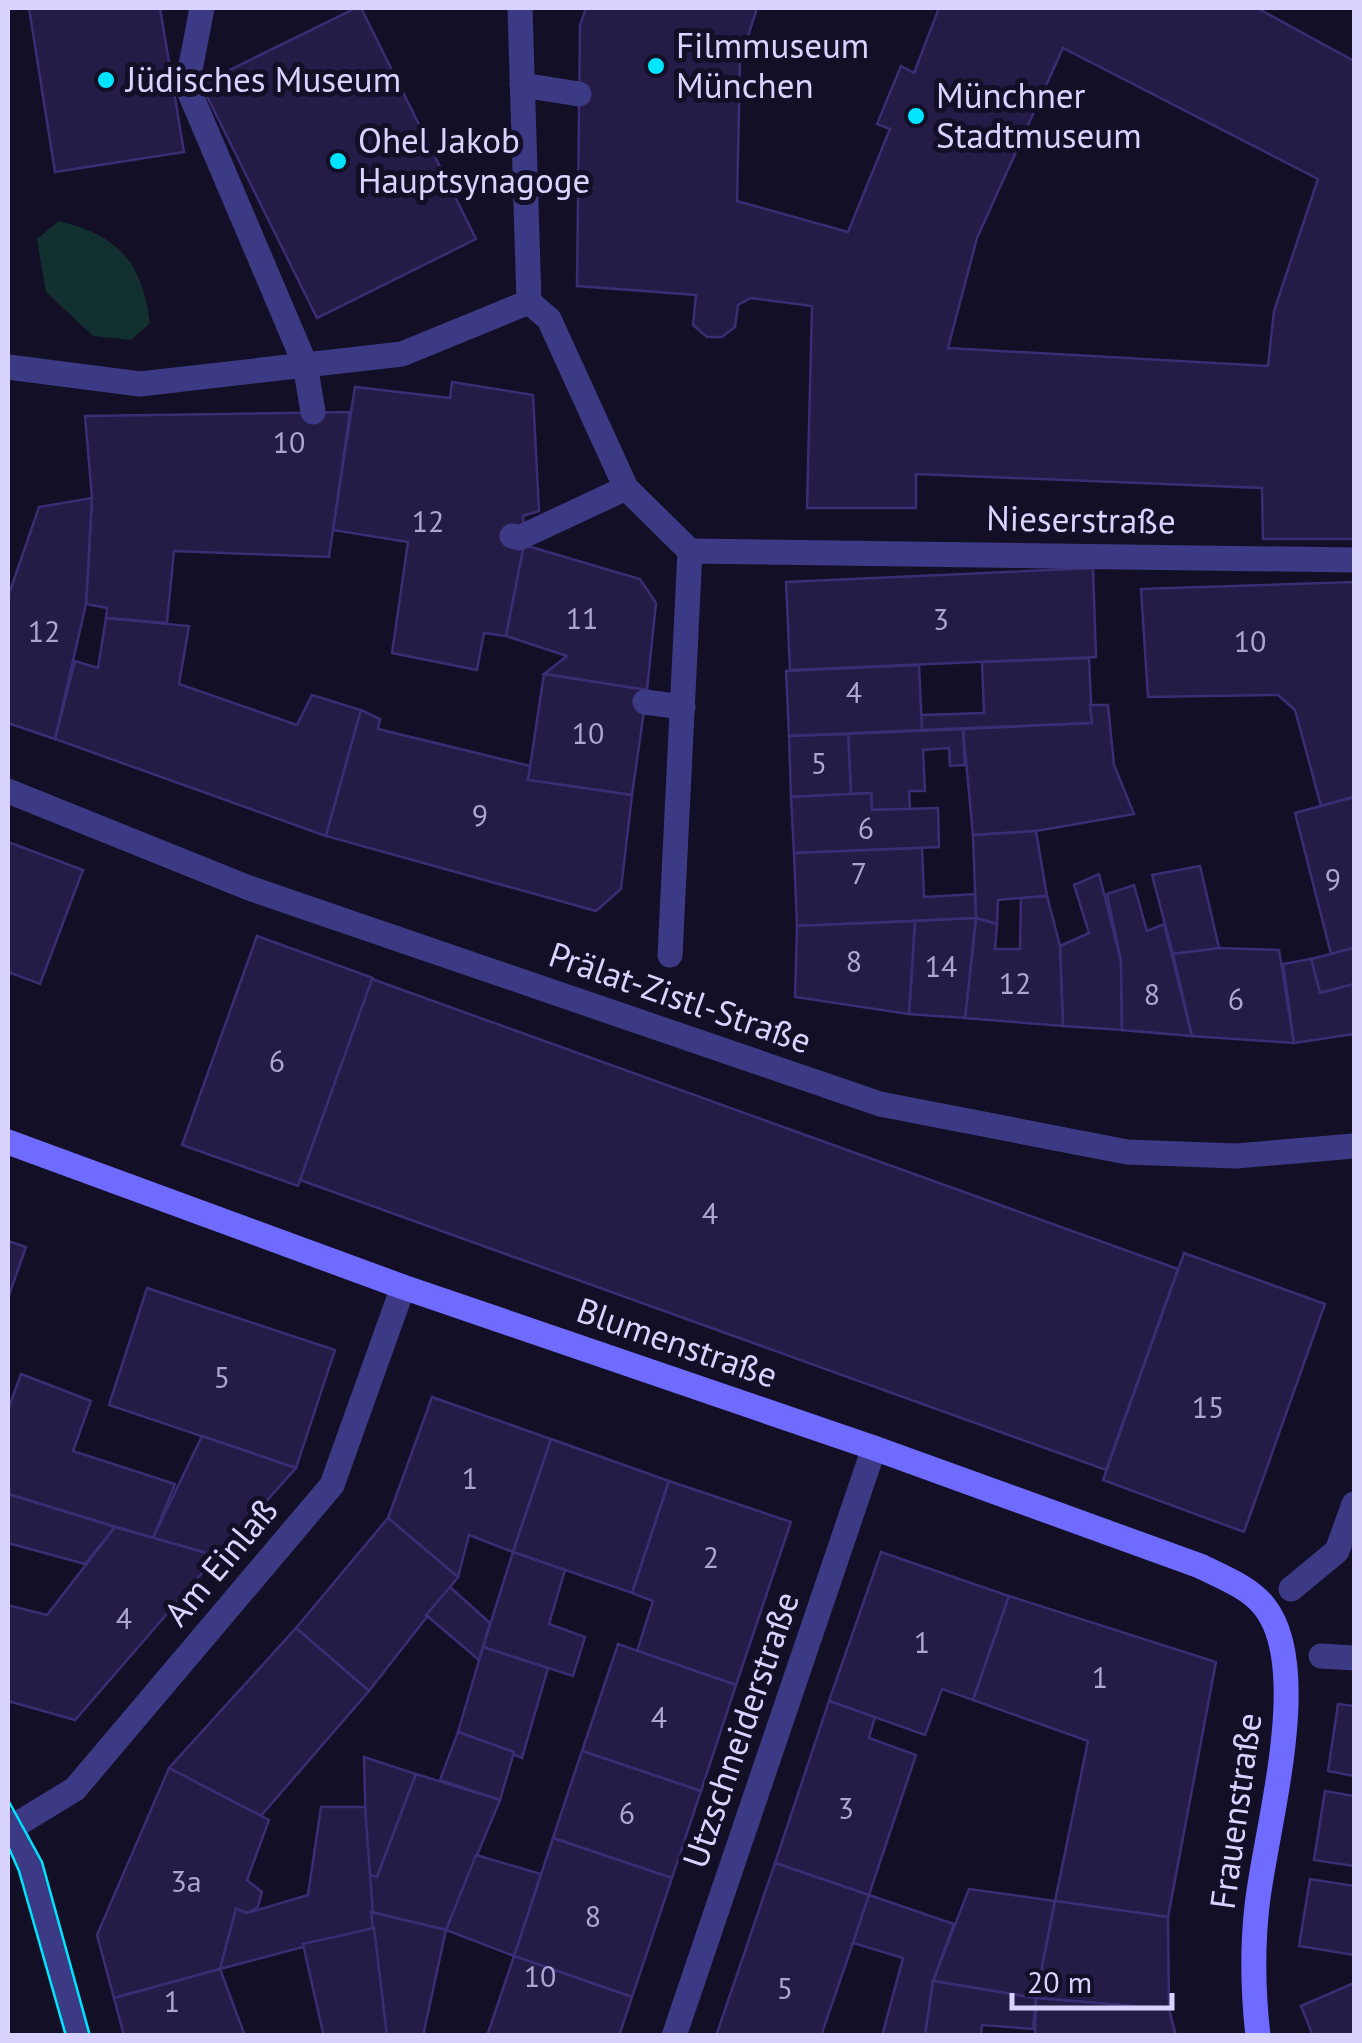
<svg xmlns="http://www.w3.org/2000/svg" width="1362" height="2043" font-family="'PT Sans',sans-serif">
	<rect width="100%" height="100%" fill="#130f26"/>
	<path fill="#12302f" d="M59 221C120 237 141 261 150 323L131 340 93 336 46 292 37 239Z"/>
	<g fill="#241b47" stroke="#3b2d73" stroke-width="2.5" fill-rule="evenodd">
		<polygon points="29,8 160,8 184,152 55,172"/>
		<polygon points="356,8 361,8 476,239 317,318 201,84"/>
		<path d="M586 8H757L740 62 737 201 848 232 890 129 877 124 901 66 914 73 939 8H1257L1354 61V539H1263L1262 488 916 474V508H807L812 306 751 298 738 305 735 327 722 337H707L693 325 696 295 577 286 580 25ZM1063 48 1318 179 1274 311 1268 366 948 348 977 238Z"/>
		<polygon points="452,382 533,395 539,511 523,516 524,545 506,636 484,633 477,670 392,653 408,542 333,530 355,387 450,398"/>
		<polygon points="350,412 329,557 174,551 167,623 106,618 107,608 86,604 92,498 85,416"/>
		<polygon points="92,498 86,604 55,739 8,723 8,597 39,507"/>
		<polygon points="524,545 640,579 656,603 647,690 544,674 567,656 506,636"/>
		<polygon points="1093,568 1096,657 790,670 786,582"/>
		<polygon points="1354,582 1354,797 1321,806 1295,710 1278,695 1148,697 1141,589"/>
		<polygon points="106,618 189,626 179,684 297,725 312,695 361,710 326,836 55,739 75,661 98,668"/>
		<polygon points="1089,658 1092,723 922,730 921,715 984,713 982,662"/>
		<polygon points="919,665 922,730 789,736 786,671"/>
		<polygon points="544,674 647,690 632,795 528,780"/>
		<polygon points="1090,705 1108,705 1114,765 1134,814 1036,831 973,835 963,729 1092,723"/>
		<polygon points="361,710 380,719 378,729 530,766 528,780 632,795 621,889 596,911 326,836"/>
		<polygon points="963,729 965,765 950,766 949,748 923,750 925,791 909,791 910,809 872,810 871,793 851,794 848,734"/>
		<polygon points="848,734 851,794 791,797 789,736"/>
		<polygon points="871,793 872,810 938,808 939,847 794,853 791,797"/>
		<polygon points="1354,797 1354,948 1331,954 1295,813"/>
		<polygon points="1036,831 1047,896 998,900 997,924 976,918 973,835"/>
		<polygon points="8,842 83,870 40,984 8,972"/>
		<polygon points="922,848 924,897 975,894 976,918 797,926 794,853"/>
		<polygon points="1200,866 1219,948 1173,954 1152,875"/>
		<polygon points="1099,874 1121,961 1122,1030 1063,1026 1060,946 1089,933 1074,885"/>
		<polygon points="1134,885 1147,931 1164,924 1192,1036 1122,1030 1121,961 1107,894"/>
		<polygon points="1047,896 1060,946 1063,1026 965,1018 976,918 997,924 995,949 1020,949 1021,898"/>
		<polygon points="976,918 965,1018 909,1014 915,921"/>
		<polygon points="915,921 909,1014 795,997 797,926"/>
		<polygon points="257,936 373,978 298,1186 182,1145"/>
		<polygon points="1219,948 1279,950 1294,1043 1192,1036 1173,954"/>
		<polygon points="1354,948 1354,984 1320,993 1311,959"/>
		<polygon points="1311,959 1320,993 1354,984 1354,1034 1294,1043 1283,964"/>
		<polygon points="372,979 1178,1269 1106,1470 300,1180"/>
		<polygon points="8,1241 26,1247 8,1298"/>
		<polygon points="1184,1253 1325,1304 1244,1532 1103,1480"/>
		<polygon points="147,1288 335,1350 296,1468 109,1405"/>
		<polygon points="21,1374 91,1401 73,1451 175,1484 153,1538 8,1494 8,1410"/>
		<polygon points="432,1397 551,1439 513,1552 469,1535 458,1577 388,1518"/>
		<polygon points="202,1436 296,1468 217,1556 153,1538"/>
		<polygon points="551,1439 669,1481 632,1593 513,1552"/>
		<polygon points="669,1481 791,1522 736,1685 637,1651 653,1601 632,1593"/>
		<polygon points="8,1494 115,1527 85,1564 8,1543"/>
		<polygon points="388,1518 458,1577 369,1691 296,1628"/>
		<polygon points="115,1527 217,1556 75,1720 8,1701 8,1605 47,1615"/>
		<polygon points="513,1552 565,1570 549,1624 585,1637 573,1676 483,1647"/>
		<polygon points="881,1552 1009,1596 973,1700 942,1689 925,1735 829,1701"/>
		<polygon points="450,1587 490,1623 479,1660 426,1615"/>
		<polygon points="1009,1596 1216,1662 1168,1917 1055,1901 1088,1741 973,1700"/>
		<polygon points="296,1628 369,1691 260,1817 169,1768"/>
		<polygon points="618,1644 736,1685 701,1791 582,1751"/>
		<polygon points="483,1647 548,1668 522,1758 458,1732"/>
		<polygon points="829,1701 875,1717 869,1738 916,1755 869,1895 775,1863"/>
		<polygon points="1338,1704 1354,1706 1354,1776 1328,1771"/>
		<polygon points="458,1732 514,1752 500,1800 440,1780"/>
		<polygon points="582,1751 701,1791 672,1878 553,1838"/>
		<polygon points="364,1757 416,1774 377,1877 367,1874"/>
		<polygon points="169,1768 269,1820 247,1880 262,1892 258,1907 247,1913 236,1909 220,1969 114,1998 97,1935"/>
		<polygon points="416,1774 500,1800 446,1930 371,1912 367,1874 377,1877"/>
		<polygon points="1325,1791 1354,1796 1354,1866 1314,1860"/>
		<polygon points="321,1807 365,1807 374,1928 220,1969 236,1909 247,1913 308,1895"/>
		<polygon points="553,1838 672,1878 632,1997 514,1956"/>
		<polygon points="476,1855 541,1874 514,1956 446,1930"/>
		<polygon points="775,1863 869,1895 853,1943 821,2036 716,2036"/>
		<polygon points="1310,1879 1354,1886 1354,1955 1299,1946"/>
		<polygon points="969,1889 1055,1901 1036,1998 933,1981"/>
		<polygon points="869,1895 954,1924 933,1981 925,2036 882,2036 903,1958 853,1943"/>
		<polygon points="1055,1901 1168,1917 1169,2009 1036,1998"/>
		<polygon points="371,1912 446,1930 423,2036 387,2036"/>
		<polygon points="374,1928 387,2036 318,2036 323,2033 303,1944"/>
		<polygon points="514,1956 632,1997 619,2036 487,2036"/>
		<polygon points="220,1969 245,2036 124,2036 114,1998"/>
		<polygon points="933,1981 1036,1998 1033,2029 982,2025 981,2036 925,2036"/>
		<polygon points="1354,1983 1354,2036 1313,2036 1301,2006"/>
		<polygon points="1036,1998 1169,2009 1176,2036 1035,2036"/>
	</g>
	<g fill="none" stroke-linecap="round" stroke-linejoin="round">
		<g stroke="#3d3a85" stroke-width="25">
			<polyline points="202,8 187,86 305,364 313,412"/>
			<polyline points="520,8 529,302 549,319 626,488 690,551 670,955"/>
			<polyline points="522,85 579,94"/>
			<polyline points="8,367 140,384 402,354 529,302"/>
			<polyline points="512,536 519,538 626,488"/>
			<polyline points="690,551 1354,560"/>
			<polyline points="645,702 683,707"/>
			<polyline points="1291,1589 1337,1551 1354,1504"/>
			<polyline points="1321,1656 1354,1658"/>
		</g>
		<g stroke="#3d3a85" stroke-width="25">
			<polyline points="8,791 249,888 880,1104 1127,1152 1236,1156 1354,1146"/>
			<polyline points="8,1822 31,1867 78,2036"/>
			<polyline points="11,1828 75,1789 332,1485 403,1287"/>
			<polyline points="674,2036 874,1448"/>
		</g>
		<path stroke="#6f6bff" stroke-width="25" d="M8 1142 403 1287 874 1448 1200 1566C1222 1577 1249 1587 1264 1606 1314 1668 1265 1831 1257 1906 1252 1950 1253 1992 1258 2036"/>
		<g stroke="#00e5ff" stroke-width="2.5">
			<polyline points="8,1800 42,1862 90,2036"/>
			<polyline points="8,1846 19,1871 66,2036"/>
		</g>
	</g>
	<g fill="#00e5ff" stroke="#130f26" stroke-width="4">
		<circle cx="656" cy="66" r="10"/>
		<circle cx="106" cy="80" r="10"/>
		<circle cx="916" cy="116" r="10"/>
		<circle cx="338" cy="161" r="10"/>
	</g>
	<g text-anchor="middle" stroke-width="10" stroke-linejoin="round" paint-order="stroke">
		<g font-size="30" fill="#aca6d1">
			<text x="289" y="453">10</text>
			<text x="428" y="532">12</text>
			<text x="582" y="629">11</text>
			<text x="941" y="630">3</text>
			<text x="44" y="642">12</text>
			<text x="1250" y="652">10</text>
			<text x="854" y="703">4</text>
			<text x="588" y="744">10</text>
			<text x="819" y="774">5</text>
			<text x="480" y="826">9</text>
			<text x="866" y="839">6</text>
			<text x="859" y="884">7</text>
			<text x="1333" y="890">9</text>
			<text x="854" y="972">8</text>
			<text x="941" y="977">14</text>
			<text x="1015" y="994">12</text>
			<text x="1152" y="1005">8</text>
			<text x="1236" y="1010">6</text>
			<text x="277" y="1072">6</text>
			<text x="710" y="1224">4</text>
			<text x="222" y="1388">5</text>
			<text x="1208" y="1418">15</text>
			<text x="470" y="1489">1</text>
			<text x="711" y="1568">2</text>
			<text x="124" y="1629">4</text>
			<text x="922" y="1653">1</text>
			<text x="1100" y="1688">1</text>
			<text x="659" y="1728">4</text>
			<text x="846" y="1819">3</text>
			<text x="627" y="1824">6</text>
			<text x="186" y="1892">3a</text>
			<text x="593" y="1927">8</text>
			<text x="540" y="1987">10</text>
			<text x="785" y="1999">5</text>
			<text x="172" y="2012">1</text>
		</g>
		<g font-size="35" fill="#d9d4ff" stroke="#130f26" text-anchor="start">
			<text x="676" y="58">Filmmuseum<tspan x="676" dy="40">München</tspan></text>
			<text x="126" y="92">Jüdisches Museum</text>
			<text x="936" y="108">Münchner<tspan x="936" dy="40">Stadtmuseum</tspan></text>
			<text x="358" y="153">Ohel Jakob<tspan x="358" dy="40">Hauptsynagoge</tspan></text>
		</g>
		<g font-size="35" fill="#d9d4ff" stroke="#130f26">
			<text transform="translate(1081 520) rotate(1)" y="12">Nieserstraße</text>
			<text transform="translate(680 998) rotate(19)" y="12">Prälat-Zistl-Straße</text>
			<text transform="translate(677 1343) rotate(19)" y="12">Blumenstraße</text>
			<text transform="translate(221 1562) rotate(-50)" y="12">Am Einlaß</text>
			<text transform="translate(741 1730) rotate(-71)" y="12">Utzschneiderstraße</text>
			<text transform="translate(1236 1811) rotate(-82)" y="12">Frauenstraße</text>
		</g>
	</g>
	<rect width="1362" height="2043" fill="none" stroke="#d9d4ff" stroke-width="20"/>
	<path d="M1012 1993v15h160v-15" fill="none" stroke="#d9d4ff" stroke-width="5"/>
	<text x="1027" y="1993" font-size="30" fill="#d9d4ff" stroke="#130f26" stroke-width="8" paint-order="stroke">20 m</text>
</svg>
